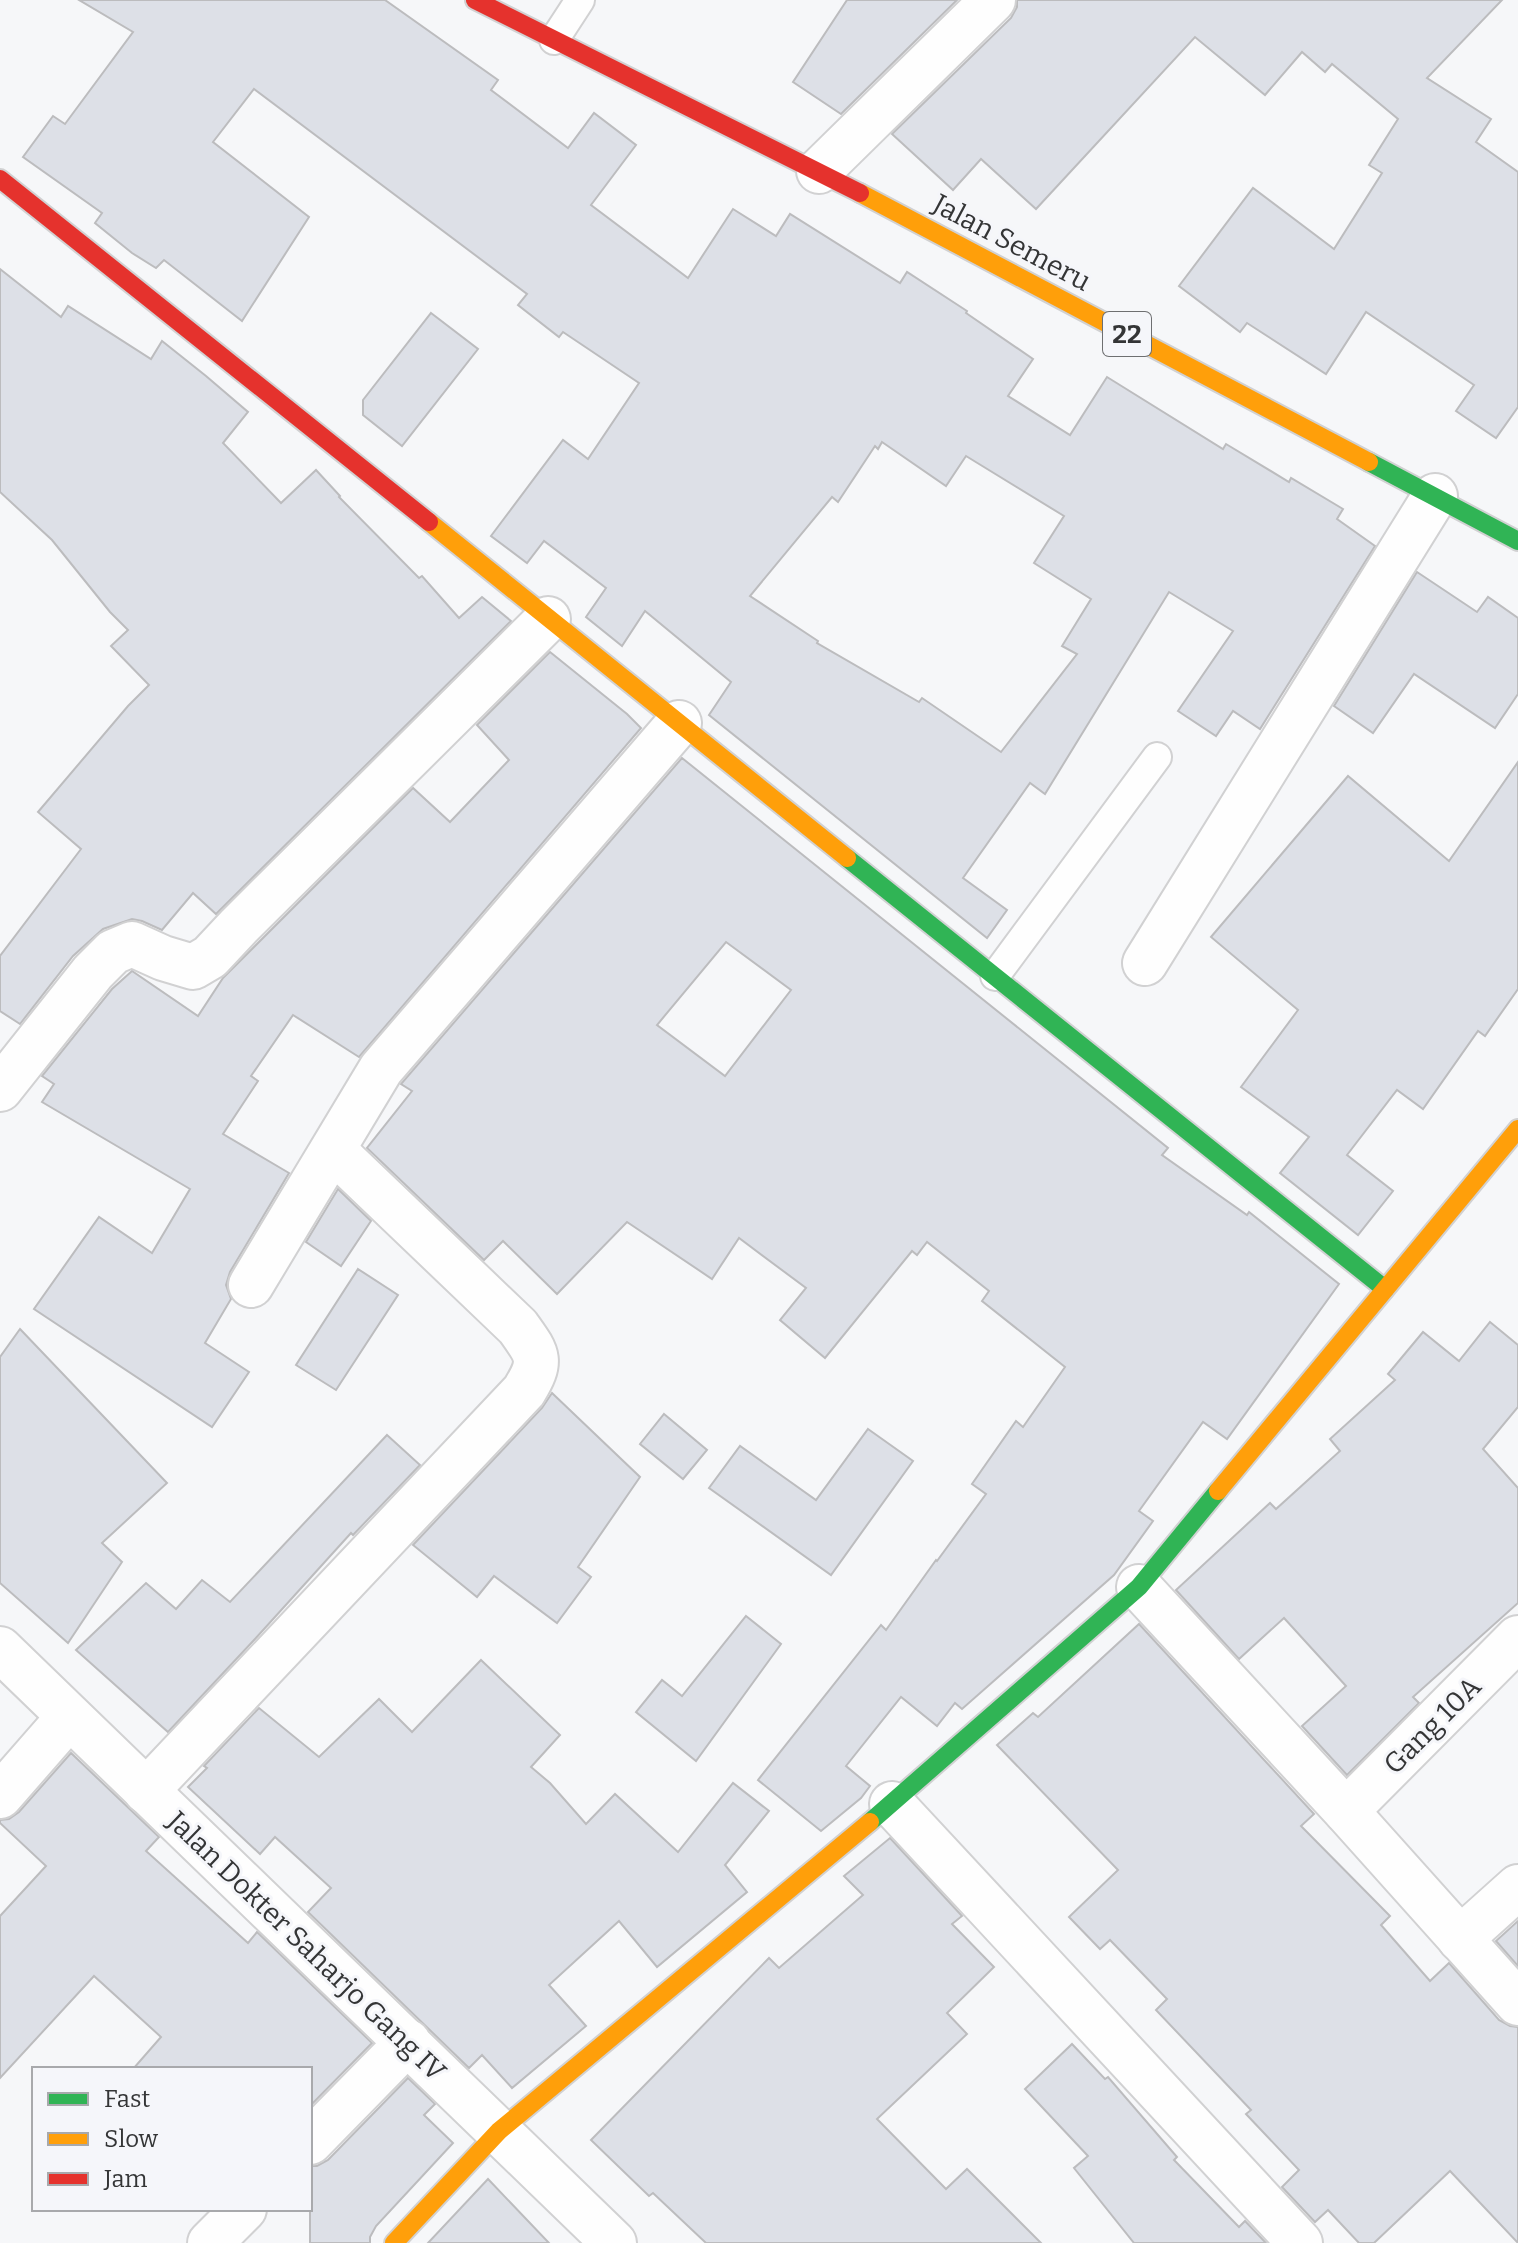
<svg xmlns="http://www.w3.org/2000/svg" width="1518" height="2243" font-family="Bitter,serif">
	<rect width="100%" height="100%" fill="#f6f7f9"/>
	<g fill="#dde0e7" stroke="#bcbcbe" stroke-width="2" fill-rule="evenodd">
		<path d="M79 0H385L498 80 491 90 568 148 594 113 636 145 591 205 688 278 733 209 776 236 790 214 900 283 907 272 967 311 966 313 1033 359 1008 396 1070 435 1107 377 1223 449 1226 444 1289 482 1291 478 1343 509 1337 519 1375 546 1260 729 1233 711 1216 736 1178 711 1233 631 1169 592 1045 794 1030 783 963 878 1007 910 987 938 709 715 731 682 645 611 622 646 586 617 606 588 544 541 527 563 491 536 563 440 588 459 639 383 563 332 559 337 518 305 527 294 254 89 213 142 309 217 242 321 164 260 156 268 132 253 95 223 102 213 23 157 53 116 65 124 133 32ZM882 442 946 486 966 456 1064 516 1034 563 1091 599 1062 646 1077 654 1001 752 922 698 919 702 817 643 818 641 750 596 832 497 838 502 875 446 878 449Z"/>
		<polygon points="847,0 957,0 841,114 793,82"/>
		<polygon points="1017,0 1502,0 1427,78 1491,119 1476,142 1518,172 1518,407 1496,438 1456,411 1474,385 1366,312 1326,374 1247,323 1240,332 1179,286 1253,188 1334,249 1382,173 1369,165 1398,119 1332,64 1325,72 1302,52 1265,95 1195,37 1036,209 981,159 953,190 892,134 1011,18 1017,7"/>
		<polygon points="0,269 61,317 68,306 151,359 162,341 206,376 248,412 223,443 281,503 316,470 340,496 339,497 419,578 422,576 459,618 482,597 511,621 216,914 193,893 162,930 142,921 132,919 103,929 73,956 20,1024 0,1011 0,956 81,849 38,812 128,706 149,685 111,646 128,630 110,612 52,540 0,492"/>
		<polygon points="431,313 478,349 402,446 363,415 363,400"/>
		<polygon points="1417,572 1477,612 1488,597 1518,618 1518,694 1495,728 1414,674 1373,733 1334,706"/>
		<polygon points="550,652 627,714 641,728 359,1057 293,1015 251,1076 258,1081 223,1134 289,1173 230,1272 226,1285 231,1299 205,1343 249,1372 212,1427 34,1309 99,1217 152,1253 190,1189 42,1102 54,1084 42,1076 112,989 132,971 198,1016 223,978 413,788 450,822 509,760 477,725"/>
		<path d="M682 758 1168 1148 1162 1155 1247 1215 1249 1212 1339 1284 1227 1439 1203 1422 1139 1511 1153 1521 1114 1575 962 1709 955 1703 937 1726 901 1697 846 1766 870 1786 861 1798 821 1831 758 1780 881 1625 886 1630 936 1560 937 1561 986 1494 972 1484 1016 1421 1023 1427 1065 1367 982 1301 989 1291 927 1242 917 1255 912 1251 825 1358 780 1320 806 1288 739 1238 712 1279 627 1222 557 1294 503 1241 484 1260 367 1148 412 1091 401 1084ZM726 942 791 990 725 1076 657 1025Z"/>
		<polygon points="1518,762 1518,989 1485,1036 1478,1031 1423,1109 1397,1090 1347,1155 1393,1191 1358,1235 1280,1173 1309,1137 1241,1087 1298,1010 1211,937 1348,776 1449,861"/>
		<polygon points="338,1189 371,1221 341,1266 306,1242"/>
		<polygon points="358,1269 398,1295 336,1390 296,1365"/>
		<polygon points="1490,1322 1518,1345 1518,1407 1483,1449 1518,1488 1518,1603 1413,1697 1419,1703 1347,1775 1302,1726 1346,1686 1284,1618 1239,1659 1176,1590 1270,1503 1276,1509 1340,1451 1330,1439 1395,1380 1388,1374 1423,1332 1459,1361"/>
		<polygon points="20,1329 167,1483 102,1543 122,1562 68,1643 0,1583 0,1357"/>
		<polygon points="552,1393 640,1477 578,1567 591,1577 557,1623 494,1576 477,1597 413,1545 542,1408"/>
		<polygon points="664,1414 707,1450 683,1479 640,1444"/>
		<polygon points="868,1429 913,1461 831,1575 709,1488 740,1446 816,1500"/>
		<polygon points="387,1435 420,1465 353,1535 351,1533 255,1639 168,1732 76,1650 146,1583 176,1609 202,1580 230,1602"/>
		<polygon points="746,1616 781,1644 696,1761 636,1712 662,1680 682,1696"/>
		<polygon points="1139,1624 1314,1814 1301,1826 1390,1916 1381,1925 1430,1981 1449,1963 1499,2020 1510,2026 1518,2027 1518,2243 1450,2171 1374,2243 1359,2243 1328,2210 1315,2222 1282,2187 1299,2170 1246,2114 1251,2110 1156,2010 1167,1999 1110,1940 1100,1949 1069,1917 1118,1870 997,1745 1033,1713 1038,1717"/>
		<polygon points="481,1660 560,1735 531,1767 550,1783 586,1824 615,1794 678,1852 733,1783 769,1811 725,1865 747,1892 657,1967 619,1921 549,1985 586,2026 512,2088 482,2055 469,2068 308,1912 331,1888 275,1837 260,1854 188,1787 207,1768 204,1766 259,1708 319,1757 379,1699 412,1732"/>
		<polygon points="71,1753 159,1837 146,1851 248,1943 257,1932 372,2043 310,2106 310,2069 133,2069 161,2037 94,1976 0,2078 0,1916 46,1866 0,1823 0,1820 9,1819 19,1812"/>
		<polygon points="890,1838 962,1916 952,1924 994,1967 947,2013 967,2034 877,2119 946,2189 967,2169 1041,2243 706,2243 653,2193 649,2196 591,2140 769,1958 779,1968 863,1895 844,1876"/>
		<polygon points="1518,1921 1518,1966 1496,1941"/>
		<polygon points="1072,2044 1105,2079 1108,2077 1177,2157 1174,2160 1239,2227 1245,2221 1266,2243 1134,2243 1074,2168 1088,2156 1025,2089"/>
		<polygon points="408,2078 435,2104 424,2115 453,2143 376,2226 370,2237 370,2243 310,2243 310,2166 317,2166 328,2160"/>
		<polygon points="488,2179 549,2243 428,2243"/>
	</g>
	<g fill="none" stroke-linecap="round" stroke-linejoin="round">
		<defs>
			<g id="lane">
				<polyline points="554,40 580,0"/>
				<polyline points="995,976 1157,757"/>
			</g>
			<g id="street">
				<polyline points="819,171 993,0"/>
				<polyline points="1145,963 1435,496"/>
				<polyline points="0,1089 93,972 113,952 132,944 163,958 193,967 210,957 239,926 548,619"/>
				<polyline points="251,1285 381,1069 679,723"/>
				<polyline points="1139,1587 1346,1811 1518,2003"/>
				<polyline points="0,1649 614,2243"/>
				<path d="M146 1791 524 1391C543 1360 538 1355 518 1327L333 1150"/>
				<polyline points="0,1796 69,1717"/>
				<polyline points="892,1804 1300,2243"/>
				<polyline points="1346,1811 1518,1638"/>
				<polyline points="1460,1939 1518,1887"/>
				<polyline points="310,2142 408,2042"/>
				<polyline points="210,2243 244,2209"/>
			</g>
			<g id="fast">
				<polyline points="1369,462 1518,541"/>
				<polyline points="847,858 1385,1289"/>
				<polyline points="870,1822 1139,1587 1218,1491"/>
			</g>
			<g id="slow">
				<polyline points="860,193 1369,462"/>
				<polyline points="429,522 847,858"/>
				<polyline points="1218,1491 1518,1129"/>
				<polyline points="394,2243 499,2131 870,1822"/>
			</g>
			<g id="jam">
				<polyline points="475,0 860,193"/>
				<polyline points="0,179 429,522"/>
			</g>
		</defs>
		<use href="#lane" stroke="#d1d1d2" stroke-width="32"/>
		<use href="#street" stroke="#d1d1d2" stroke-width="48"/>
		<use href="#fast" stroke="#d1d1d2" stroke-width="22"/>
		<use href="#slow" stroke="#d1d1d2" stroke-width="22"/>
		<use href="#jam" stroke="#d1d1d2" stroke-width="22"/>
		<use href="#lane" stroke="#fefefe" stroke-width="28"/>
		<use href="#street" stroke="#fefefe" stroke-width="44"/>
		<use href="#fast" stroke="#30b455" stroke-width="18"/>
		<use href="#slow" stroke="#ff9f0a" stroke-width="18"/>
		<use href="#jam" stroke="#e5322d" stroke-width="18"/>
	</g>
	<g text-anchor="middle" stroke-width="6" stroke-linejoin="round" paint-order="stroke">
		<rect fill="#f5f6fa" stroke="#6e6f71" stroke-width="2" x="1103" y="312" width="48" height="44" rx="6"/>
		<g font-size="26" font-weight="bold" fill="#343536">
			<text x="1127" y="343">22</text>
		</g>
		<g font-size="28" fill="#343536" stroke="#f5f6fa">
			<text transform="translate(1012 242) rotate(28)" y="10">Jalan Semeru</text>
			<text transform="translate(1432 1725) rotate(-45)" y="10">Gang 10A</text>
			<text transform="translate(307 1946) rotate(44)" y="10">Jalan Dokter Saharjo Gang IV</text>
		</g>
	</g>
	<rect x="32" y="2067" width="280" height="144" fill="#f5f6fa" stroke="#a8a9ac" stroke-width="2"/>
	<rect x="48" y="2093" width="40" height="12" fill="#30b455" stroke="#a8a9ac" stroke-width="2"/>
	<text x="104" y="2107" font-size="24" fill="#343536">Fast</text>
	<rect x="48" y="2133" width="40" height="12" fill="#ff9f0a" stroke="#a8a9ac" stroke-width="2"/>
	<text x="104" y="2147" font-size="24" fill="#343536">Slow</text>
	<rect x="48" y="2173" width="40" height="12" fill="#e5322d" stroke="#a8a9ac" stroke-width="2"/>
	<text x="104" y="2187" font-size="24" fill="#343536">Jam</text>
</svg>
